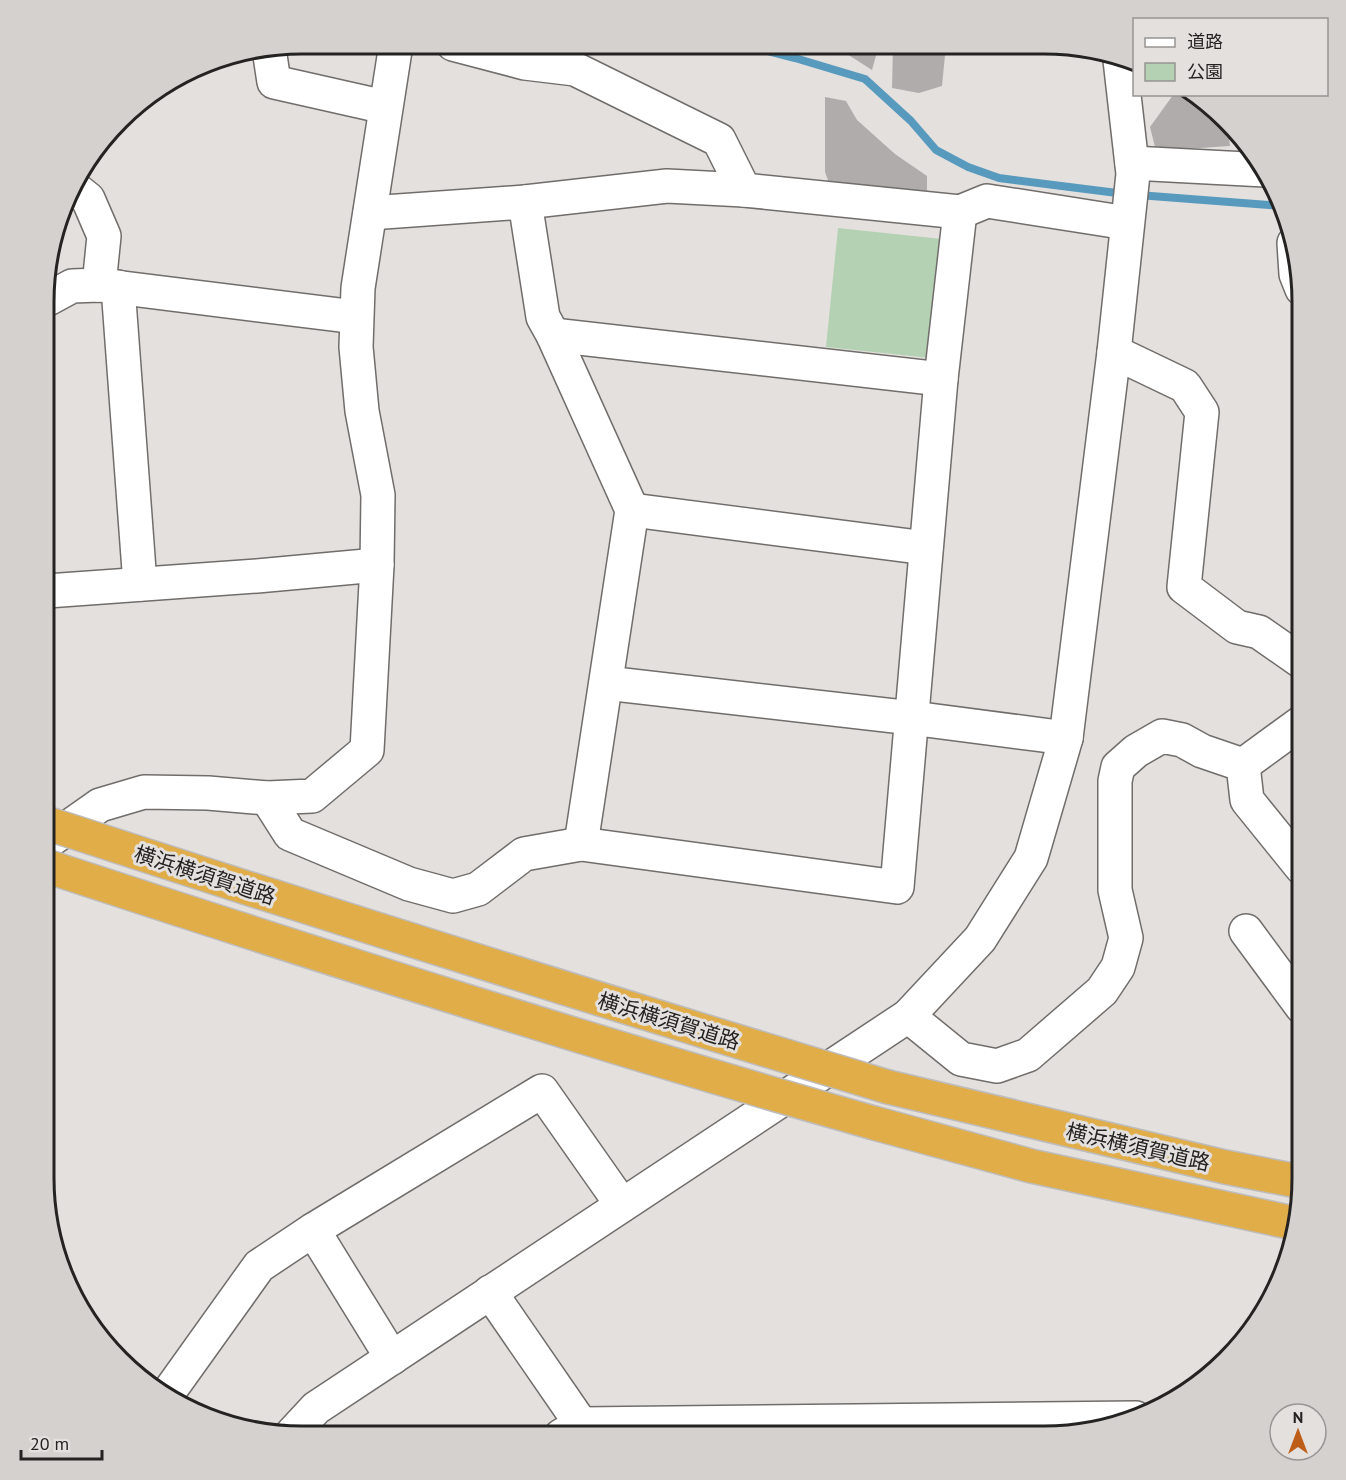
<svg xmlns="http://www.w3.org/2000/svg" width="1346" height="1480" font-family="'PT Sans','Noto Sans JP',sans-serif">
	<style>
		.green { fill: #b4d2b3 }
		.lines { fill: none; stroke-linecap: round; stroke-linejoin: round }
		.stream { stroke: #579abe; stroke-width: 8 }
		.building { fill: #b0acab }
		.minor-casing { stroke: #706d6b; stroke-width: 36 }
		.highway-casing { stroke: #bdbdbd; stroke-width: 36 }
		.minor { stroke: #fff; stroke-width: 33 }
		.highway { stroke: #e1ad49; stroke-width: 33 }
		.highway-bridge-casing { stroke: #bdbdbd; stroke-width: 36; stroke-linecap: butt }
		.highway-bridge { stroke: #e1ad49; stroke-width: 33 }
		.labels { text-anchor: middle; dominant-baseline: central; stroke-width: 6; stroke-linejoin: round; paint-order: stroke }
		.street-label { font-size: 21px; fill: #242322; stroke: #e4e0de }
		.rim { fill: none; stroke: #242322; stroke-width: 3 }
	</style>
	<rect width="100%" height="100%" fill="#e4e0de"/>
	<polygon class="green" points="838,228 942,239 930,358 826,347"/>
	<g class="lines">
		<g class="stream">
			<polyline points="744,45 795,58 865,79 911,121 936,150 968,167 999,178 1125,194"/>
			<polyline points="1138,195 1283,206"/>
		</g>
	</g>
	<g class="building">
		<polygon points="827,45 879,45 872,70 847,54"/>
		<polygon points="893,45 946,45 942,86 919,93 892,88"/>
		<polygon points="1191,94 1228,129 1230,146 1156,151 1150,127 1173,95"/>
		<polygon points="825,97 846,101 857,120 895,154 927,176 927,195 832,191 825,172"/>
	</g>
	<g class="lines">
		<defs>
			<g id="minor">
				<polyline points="453,44 525,63 575,69 719,140 744,190"/>
				<polyline points="269,49 274,82 385,107"/>
				<polyline points="1132,163 1265,170"/>
				<polyline points="73,187 88,199 104,236 99,285"/>
				<polyline points="525,202 543,317 553,335 632,510 581,844"/>
				<polyline points="370,213 525,202 667,186 744,190 960,212 987,201 1127,223"/>
				<polyline points="1294,243 1296,274 1302,289"/>
				<polyline points="118,287 140,584"/>
				<polyline points="48,299 72,286 99,285 356,317"/>
				<polyline points="553,335 941,379"/>
				<polyline points="1114,352 1185,386 1202,412 1184,587 1237,627 1259,632 1302,662"/>
				<polyline points="632,510 926,548"/>
				<polyline points="47,591 257,576 377,565"/>
				<polyline points="606,683 912,718 1066,738"/>
				<polyline points="1243,765 1302,722"/>
				<polyline points="267,798 290,834 409,884 453,896 478,889 524,854 581,844 897,887 941,379 960,212"/>
				<polyline points="46,843 100,805 144,792 208,793 267,798 312,796 367,750 377,565 378,495 362,411 356,347 358,288 396,44"/>
				<polyline points="1246,931 1302,1007"/>
				<polyline points="908,1016 961,1059 997,1066 1028,1055 1102,991 1118,967 1126,938 1115,890 1115,781 1118,767 1136,751 1162,736 1182,740 1202,751 1243,765 1247,800 1302,868"/>
				<polyline points="313,1230 392,1358"/>
				<polyline points="490,1292 581,1424"/>
				<polyline points="166,1396 259,1266 313,1230 542,1091 622,1205"/>
				<polyline points="290,1436 316,1408 908,1016 980,939 1031,858 1066,738 1114,352 1133,174 1120,60"/>
				<polyline points="561,1436 581,1424 1136,1418"/>
			</g>
			<g id="highway">
				<polyline points="888,1087 1225,1167 1302,1182"/>
				<polyline points="874,1123 1031,1166 1293,1223"/>
			</g>
		</defs>
		<use href="#minor" class="minor-casing"/>
		<use href="#highway" class="highway-casing"/>
		<use href="#minor" class="minor"/>
		<use href="#highway" class="highway"/>
		<defs>
			<g id="highway-bridge">
				<path d="M46,823C325,914 606,1002 888,1087"/>
				<path d="M46,866C321,956 596,1044 874,1123"/>
			</g>
		</defs>
		<use href="#highway-bridge" class="highway-bridge-casing"/>
		<use href="#highway-bridge" class="highway-bridge"/>
	</g>
	<g class="labels">
		<g class="street-label">
			<text transform="translate(205 875) rotate(18)">横浜横須賀道路</text>
			<text transform="translate(669 1021) rotate(17)">横浜横須賀道路</text>
			<text transform="translate(1138 1147) rotate(13)">横浜横須賀道路</text>
		</g>
	</g>
	<path d="M0 0H1346V1480H0ZM302 54H1044A248 248 0 0 1 1292 302V1178A248 248 0 0 1 1044 1426H302A248 248 0 0 1 54 1178V302A248 248 0 0 1 302 54Z" fill="#d5d1cf" fill-rule="evenodd"/>
	<path class="rim" d="M302 54H1044A248 248 0 0 1 1292 302V1178A248 248 0 0 1 1044 1426H302A248 248 0 0 1 54 1178V302A248 248 0 0 1 302 54Z"/>
	<rect x="1133" y="18" width="195" height="78" fill="#e4e0de" stroke="#979493" stroke-width="1.5"/>
	<rect x="1145" y="38" width="30" height="9" fill="#ffffff" stroke="#979493" stroke-width="1.5"/>
	<text x="1187" y="48" font-size="18" fill="#242322">道路</text>
	<rect x="1145" y="63" width="30" height="18" fill="#b4d2b3" stroke="#979493" stroke-width="1.5"/>
	<text x="1187" y="78" font-size="18" fill="#242322">公園</text>
	<g transform="translate(1298 1432)"><circle r="28" fill="#e4e0de" stroke="#979493" stroke-width="1.5"/>
	<path d="M0-4.5L10 22L0 15L-10 22Z" fill="#bd5d17"/>
	<text y="-9" font-size="16" font-weight="bold" text-anchor="middle" fill="#242322">N</text>
	</g>
	<path d="M21 1450v9h81v-9" fill="none" stroke="#242322" stroke-width="3"/>
	<text x="30" y="1450" font-size="18" fill="#242322" stroke="#e4e0de" stroke-width="4.5" paint-order="stroke">20 m</text>
</svg>
